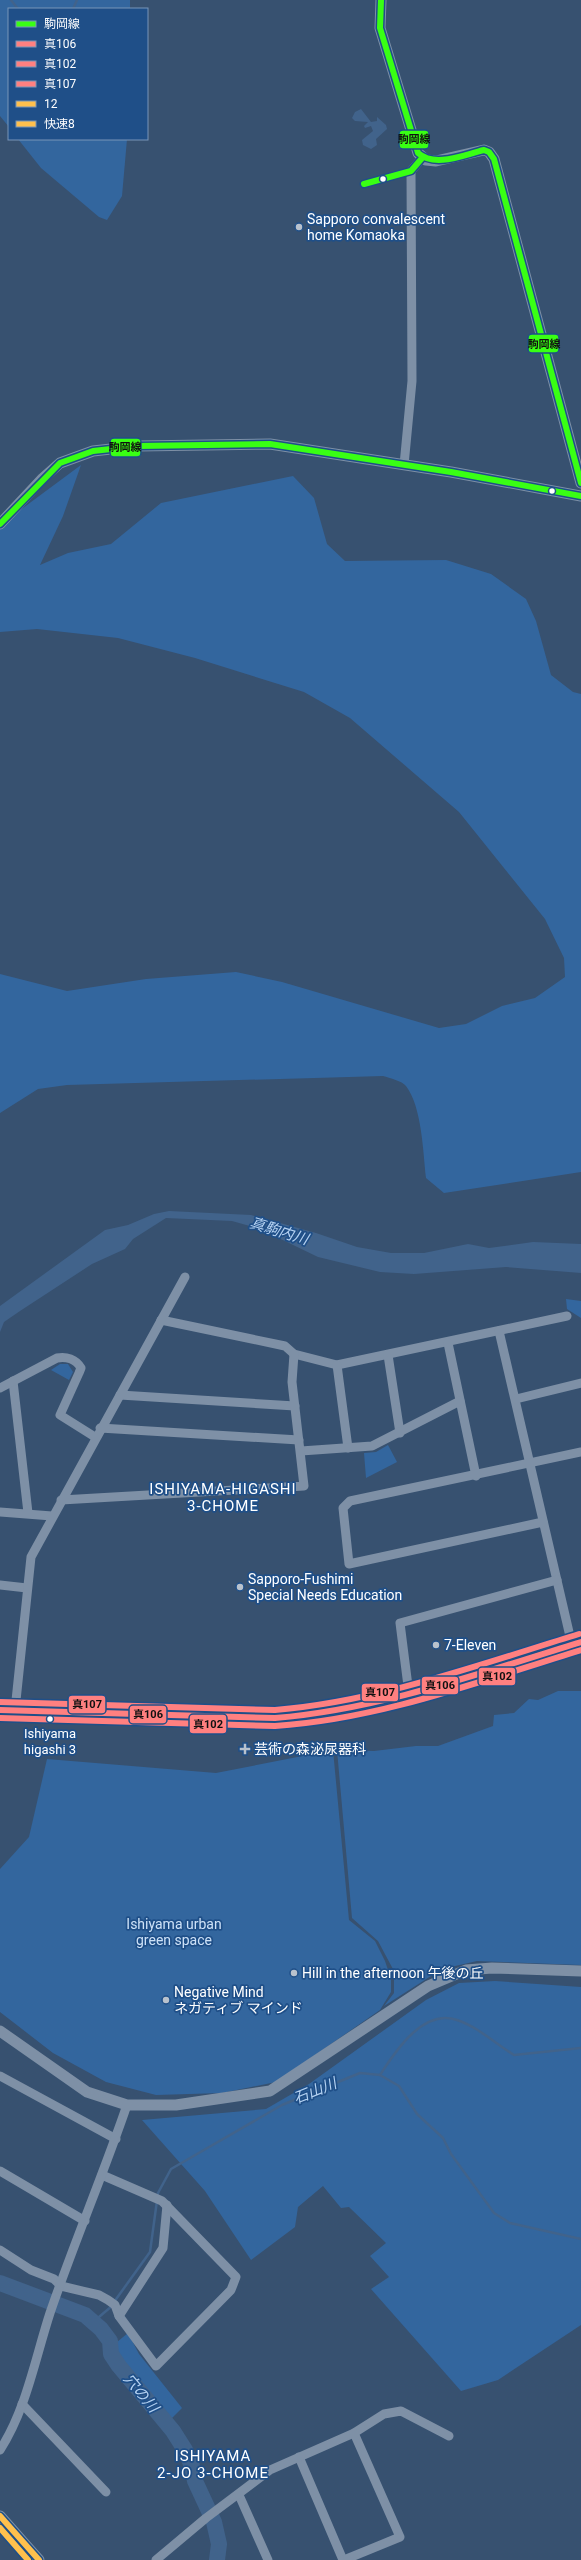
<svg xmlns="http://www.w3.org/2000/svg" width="581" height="2560" font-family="Roboto,'Noto Sans JP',sans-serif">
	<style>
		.green { fill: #33669e }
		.water { fill: #41638b }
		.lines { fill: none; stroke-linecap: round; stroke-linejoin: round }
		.stream { stroke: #41638b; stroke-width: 2.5 }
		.river { stroke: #41638b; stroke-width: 16 }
		.minor { stroke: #7e90a6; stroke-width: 9 }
		.tertiary { stroke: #7e90a6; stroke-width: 11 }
		.trunk { stroke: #7e8fa4; stroke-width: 14 }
		.bus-1-casing { stroke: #1f4f88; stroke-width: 9 }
		.bus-2-casing { stroke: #1f4f88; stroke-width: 9 }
		.bus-3-casing { stroke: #1f4f88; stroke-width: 9 }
		.bus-4-casing { stroke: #1f4f88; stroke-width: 9 }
		.bus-5-casing { stroke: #1f4f88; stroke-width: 9 }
		.bus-6-casing { stroke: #1f4f88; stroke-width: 9 }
		.bus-1 { stroke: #39ff14; stroke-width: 6 }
		.bus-2 { stroke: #ff8080; stroke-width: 6 }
		.bus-3 { stroke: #ff8080; stroke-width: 6 }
		.bus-4 { stroke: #ff8080; stroke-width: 6 }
		.bus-5 { stroke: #ffc04d; stroke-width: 6 }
		.bus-6 { stroke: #ffc04d; stroke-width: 6 }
		.bus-dot { fill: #fff; stroke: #1f4f88; stroke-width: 1.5 }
		.poi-dot { fill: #b9c2cd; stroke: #1f4f88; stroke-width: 1.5 }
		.labels { text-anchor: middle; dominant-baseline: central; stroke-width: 3.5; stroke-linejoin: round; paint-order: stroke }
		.bus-label { font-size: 13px; fill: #fff; stroke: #1f4f88 }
		.poi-label { font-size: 14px; fill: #fff; stroke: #1f4f88; text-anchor: start }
		.park-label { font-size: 14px; fill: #cee2f8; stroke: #1f4f88 }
		.water-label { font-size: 15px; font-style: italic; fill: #b5d2f2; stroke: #1f4f88 }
		.neighbourhood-label { font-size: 15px; letter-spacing: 1px; fill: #fff; stroke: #1f4f88 }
		.line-badge { stroke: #1f4f88; stroke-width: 1.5 }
		.pale-badge-label { font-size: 11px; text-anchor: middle; font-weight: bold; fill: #111 }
	</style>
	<rect width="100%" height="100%" fill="#375170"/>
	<g class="green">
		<polygon points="0,0 130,0 130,9 9,9 9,127 0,116"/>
		<polygon points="18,139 127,139 122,196 107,220 99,217 41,168"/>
		<path d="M81,465L63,516L40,565L68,553L111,544L161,503L293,476L314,498L327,544L345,561L446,560L491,574L526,599L536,621L551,675L573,692L581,694V1172L444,1193L426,1178C423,1152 422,1107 406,1086C402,1081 390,1078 383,1076L67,1085L38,1089L0,1113V974L67,991L146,979L236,972L282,982L439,1028L466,1024L502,1006L535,998L565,977L564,958L545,919L459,812L350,718L304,692L195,658L118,638L37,629L0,632V525Z"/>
		<polygon points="566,1299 581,1301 581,1318 567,1309"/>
		<polygon points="60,1364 68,1364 73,1372 69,1380 51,1370"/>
		<polygon points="388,1445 397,1462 366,1478 364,1453 376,1452"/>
		<polygon points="558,1691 581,1691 581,1965 477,1961 442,1969 384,2006 394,1993 394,1971 378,1941 352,1918 337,1750 374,1751 416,1746 438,1746 493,1726 494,1715 514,1713 529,1699 538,1700"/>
		<polygon points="333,1750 349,1920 375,1941 385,1961 391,1979 391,1992 380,2010 276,2082 222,2093 156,2095 106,2082 53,2053 0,2012 0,1869 29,1837 47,1759 216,1773"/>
		<polygon points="495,1981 581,1987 581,2325 498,2380 461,2391 371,2289 389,2277 370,2256 386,2243 349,2207 341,2208 323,2186 298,2207 295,2227 251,2260 205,2191 142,2120 266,2109 309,2084 426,2000 459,1983"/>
		<path d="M128,2333L139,2354L182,2408L170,2420C150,2395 125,2376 111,2347Z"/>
	</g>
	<g class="water">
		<polygon points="361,109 371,122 377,121 377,117 386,125 387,129 376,139 377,145 371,149 363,145 362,140 373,131 371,126 365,128 364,126 368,122 355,121 352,118 355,112"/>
		<polygon points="169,1211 251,1215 316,1233 357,1247 391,1253 424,1253 468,1244 489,1248 533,1242 581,1244 581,1273 506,1267 414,1274 380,1272 318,1257 260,1229 232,1221 166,1218 133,1239 125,1249 92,1264 20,1311 4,1322 0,1332 0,1306 105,1230 128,1225 154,1214"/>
	</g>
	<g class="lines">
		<g class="stream">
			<polyline points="11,0 18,9"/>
			<polyline points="73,9 77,0"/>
			<path d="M380,2075C395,2052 423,2008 457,2020C478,2027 496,2044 514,2055L581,2048"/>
			<polyline points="114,2302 150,2252 158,2193 171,2169 282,2105 360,2073 380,2075 399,2086 417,2114 443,2138 451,2154 494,2213 510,2223 581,2239"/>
			<polyline points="93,2322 112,2306"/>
		</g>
		<polyline class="river" points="0,2283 85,2315 101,2329 110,2341 111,2354 119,2366 173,2431 185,2450 192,2466 195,2481 214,2522 219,2544 217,2560"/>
		<g class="minor">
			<polyline points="404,465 412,381 411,171 423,157"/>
			<polyline points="161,1320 285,1346 294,1354 337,1365 567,1316"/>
			<polyline points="499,1331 572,1645"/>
			<polyline points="448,1343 476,1476"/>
			<polyline points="388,1355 400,1433"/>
			<polyline points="337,1365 348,1448"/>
			<polyline points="13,1381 28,1513"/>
			<path d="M0,1388L57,1358C66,1356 76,1359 81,1368L79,1373L60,1415L95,1437"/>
			<polyline points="120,1395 295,1406"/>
			<polyline points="516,1399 581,1383"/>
			<polyline points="100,1428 299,1440"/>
			<polyline points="301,1451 372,1446 460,1401"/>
			<polyline points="61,1500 304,1486 292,1382 294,1354"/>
			<polyline points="0,1512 52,1516"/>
			<polyline points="543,1522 349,1564 343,1508 350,1501 581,1452"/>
			<polyline points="0,1585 27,1588"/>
			<polyline points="409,1694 400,1623 557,1580"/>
			<polyline points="15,1710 31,1557 185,1277"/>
			<polyline points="0,2076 116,2139"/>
			<polyline points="0,2171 85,2221"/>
			<polyline points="0,2250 31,2270 54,2279 61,2286 99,2295 108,2300 115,2305 119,2316 156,2366 231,2290 236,2277 162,2201 102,2175"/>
			<polyline points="119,2316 163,2248 167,2205"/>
			<polyline points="22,2404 106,2492"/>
			<path d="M0,2450C26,2410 35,2359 50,2313C74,2243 103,2175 127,2105"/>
			<polyline points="299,2457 343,2560"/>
			<polyline points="239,2495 268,2560"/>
			<polyline points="156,2560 206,2518 270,2470 354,2433 384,2414 401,2411 449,2436"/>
			<polyline points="344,2560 400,2537 354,2433"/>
		</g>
		<g class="tertiary">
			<polyline points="381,0 380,28 418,153 426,160 436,161 484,150 489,152 494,159 581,483"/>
			<polyline points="0,524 43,478 60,463 93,451 138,446 270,444 451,472 581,496"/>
			<polyline points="0,2031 87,2092 127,2105 176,2105 270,2091 428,1986 466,1970 492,1968 581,1971"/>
			<polyline points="0,2516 39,2560"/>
		</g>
		<path class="trunk" d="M0,1710L275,1718C378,1714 482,1671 581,1642"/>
		<defs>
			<g id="bus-1">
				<path d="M381,0L380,28L418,153C435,168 463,155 484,150L489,152L494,159L581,483"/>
				<polyline points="364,184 411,171 423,157"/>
				<polyline points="0,524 60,463 93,451 138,446 270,444 451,472 581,496"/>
			</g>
			<path id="bus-2" d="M0,1710L275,1718C381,1709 480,1673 581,1642"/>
			<path id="bus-3" d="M0,1718L275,1726C381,1719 480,1681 581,1650"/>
			<path id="bus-4" d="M0,1702L275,1710C380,1701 478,1665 579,1634"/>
			<polyline id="bus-5" points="0,2516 39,2560"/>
			<polyline id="bus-6" points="0,2528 28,2560"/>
		</defs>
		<use href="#bus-1" class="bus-1-casing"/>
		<use href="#bus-2" class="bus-2-casing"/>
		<use href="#bus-3" class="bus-3-casing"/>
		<use href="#bus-4" class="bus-4-casing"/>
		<use href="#bus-5" class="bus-5-casing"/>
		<use href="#bus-6" class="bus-6-casing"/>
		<use href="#bus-1" class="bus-1"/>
		<use href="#bus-2" class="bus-2"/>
		<use href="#bus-3" class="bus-3"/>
		<use href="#bus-4" class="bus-4"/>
		<use href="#bus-5" class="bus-5"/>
		<use href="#bus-6" class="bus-6"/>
	</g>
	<g class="bus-dot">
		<circle cx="383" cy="179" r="3.5"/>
		<circle cx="552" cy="491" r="3.5"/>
		<circle cx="50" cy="1719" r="3.5"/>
	</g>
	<g class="poi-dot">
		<circle cx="299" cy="227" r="4"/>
		<circle cx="240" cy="1587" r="4"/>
		<circle cx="436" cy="1645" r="4"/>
		<path d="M243 1743h4v4h4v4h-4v4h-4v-4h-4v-4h4z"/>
		<circle cx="294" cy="1973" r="4"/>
		<circle cx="166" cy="2000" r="4"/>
	</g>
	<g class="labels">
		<g class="bus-label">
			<text x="50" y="1733">Ishiyama<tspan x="50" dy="16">higashi 3</tspan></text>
		</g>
		<g class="poi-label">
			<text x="307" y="219">Sapporo convalescent<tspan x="307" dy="16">home Komaoka</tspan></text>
			<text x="248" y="1579">Sapporo-Fushimi<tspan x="248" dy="16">Special Needs Education</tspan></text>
			<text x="444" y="1645">7-Eleven</text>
			<text x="254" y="1749">芸術の森泌尿器科</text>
			<text x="302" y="1973">Hill in the afternoon 午後の丘</text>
			<text x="174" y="1992">Negative Mind<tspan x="174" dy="16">ネガティブ マインド</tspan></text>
		</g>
		<g class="park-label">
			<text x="174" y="1924">Ishiyama urban<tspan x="174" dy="16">green space</tspan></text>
		</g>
		<g class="water-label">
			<text transform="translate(279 1231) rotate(17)">真駒内川</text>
			<text transform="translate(315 2091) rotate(-22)">石山川</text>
			<text transform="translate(141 2393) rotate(50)">穴の川</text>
		</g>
		<g class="neighbourhood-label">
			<text x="223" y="1489">ISHIYAMA-HIGASHI<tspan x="223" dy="17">3-CHOME</tspan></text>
			<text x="213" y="2456">ISHIYAMA<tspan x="213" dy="17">2-JO 3-CHOME</tspan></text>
		</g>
	</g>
	<g class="line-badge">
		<rect x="399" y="130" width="30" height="19" rx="4" fill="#39ff14"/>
		<rect x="528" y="334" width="31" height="19" rx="4" fill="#39ff14"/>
		<rect x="110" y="438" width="31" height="19" rx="4" fill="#39ff14"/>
		<rect x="478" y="1667" width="38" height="19" rx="4" fill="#ff8080"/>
		<rect x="421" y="1676" width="38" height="19" rx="4" fill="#ff8080"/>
		<rect x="361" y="1683" width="38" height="19" rx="4" fill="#ff8080"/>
		<rect x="68" y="1695" width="38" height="19" rx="4" fill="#ff8080"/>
		<rect x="129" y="1705" width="38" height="19" rx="4" fill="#ff8080"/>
		<rect x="189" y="1714" width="38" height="20" rx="4" fill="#ff8080"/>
	</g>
	<g class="pale-badge-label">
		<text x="414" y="143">駒岡線</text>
		<text x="544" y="348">駒岡線</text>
		<text x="125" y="451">駒岡線</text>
		<text x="497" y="1680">真102</text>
		<text x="440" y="1689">真106</text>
		<text x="380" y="1696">真107</text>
		<text x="87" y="1708">真107</text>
		<text x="148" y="1718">真106</text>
		<text x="208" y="1728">真102</text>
	</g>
	<rect x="8" y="8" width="140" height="132" fill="#1f4f88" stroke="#7995b8"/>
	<rect x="16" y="21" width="20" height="6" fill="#39ff14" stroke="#7995b8"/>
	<text x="44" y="28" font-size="12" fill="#ffffff">駒岡線</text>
	<rect x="16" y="41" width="20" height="6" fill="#ff8080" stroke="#7995b8"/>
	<text x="44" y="48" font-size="12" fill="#ffffff">真106</text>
	<rect x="16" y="61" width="20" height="6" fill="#ff8080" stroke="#7995b8"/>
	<text x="44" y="68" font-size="12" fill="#ffffff">真102</text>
	<rect x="16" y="81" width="20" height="6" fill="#ff8080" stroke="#7995b8"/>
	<text x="44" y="88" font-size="12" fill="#ffffff">真107</text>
	<rect x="16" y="101" width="20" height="6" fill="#ffc04d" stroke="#7995b8"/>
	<text x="44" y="108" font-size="12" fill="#ffffff">12</text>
	<rect x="16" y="121" width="20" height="6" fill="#ffc04d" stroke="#7995b8"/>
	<text x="44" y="128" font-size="12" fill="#ffffff">快速8</text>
</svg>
